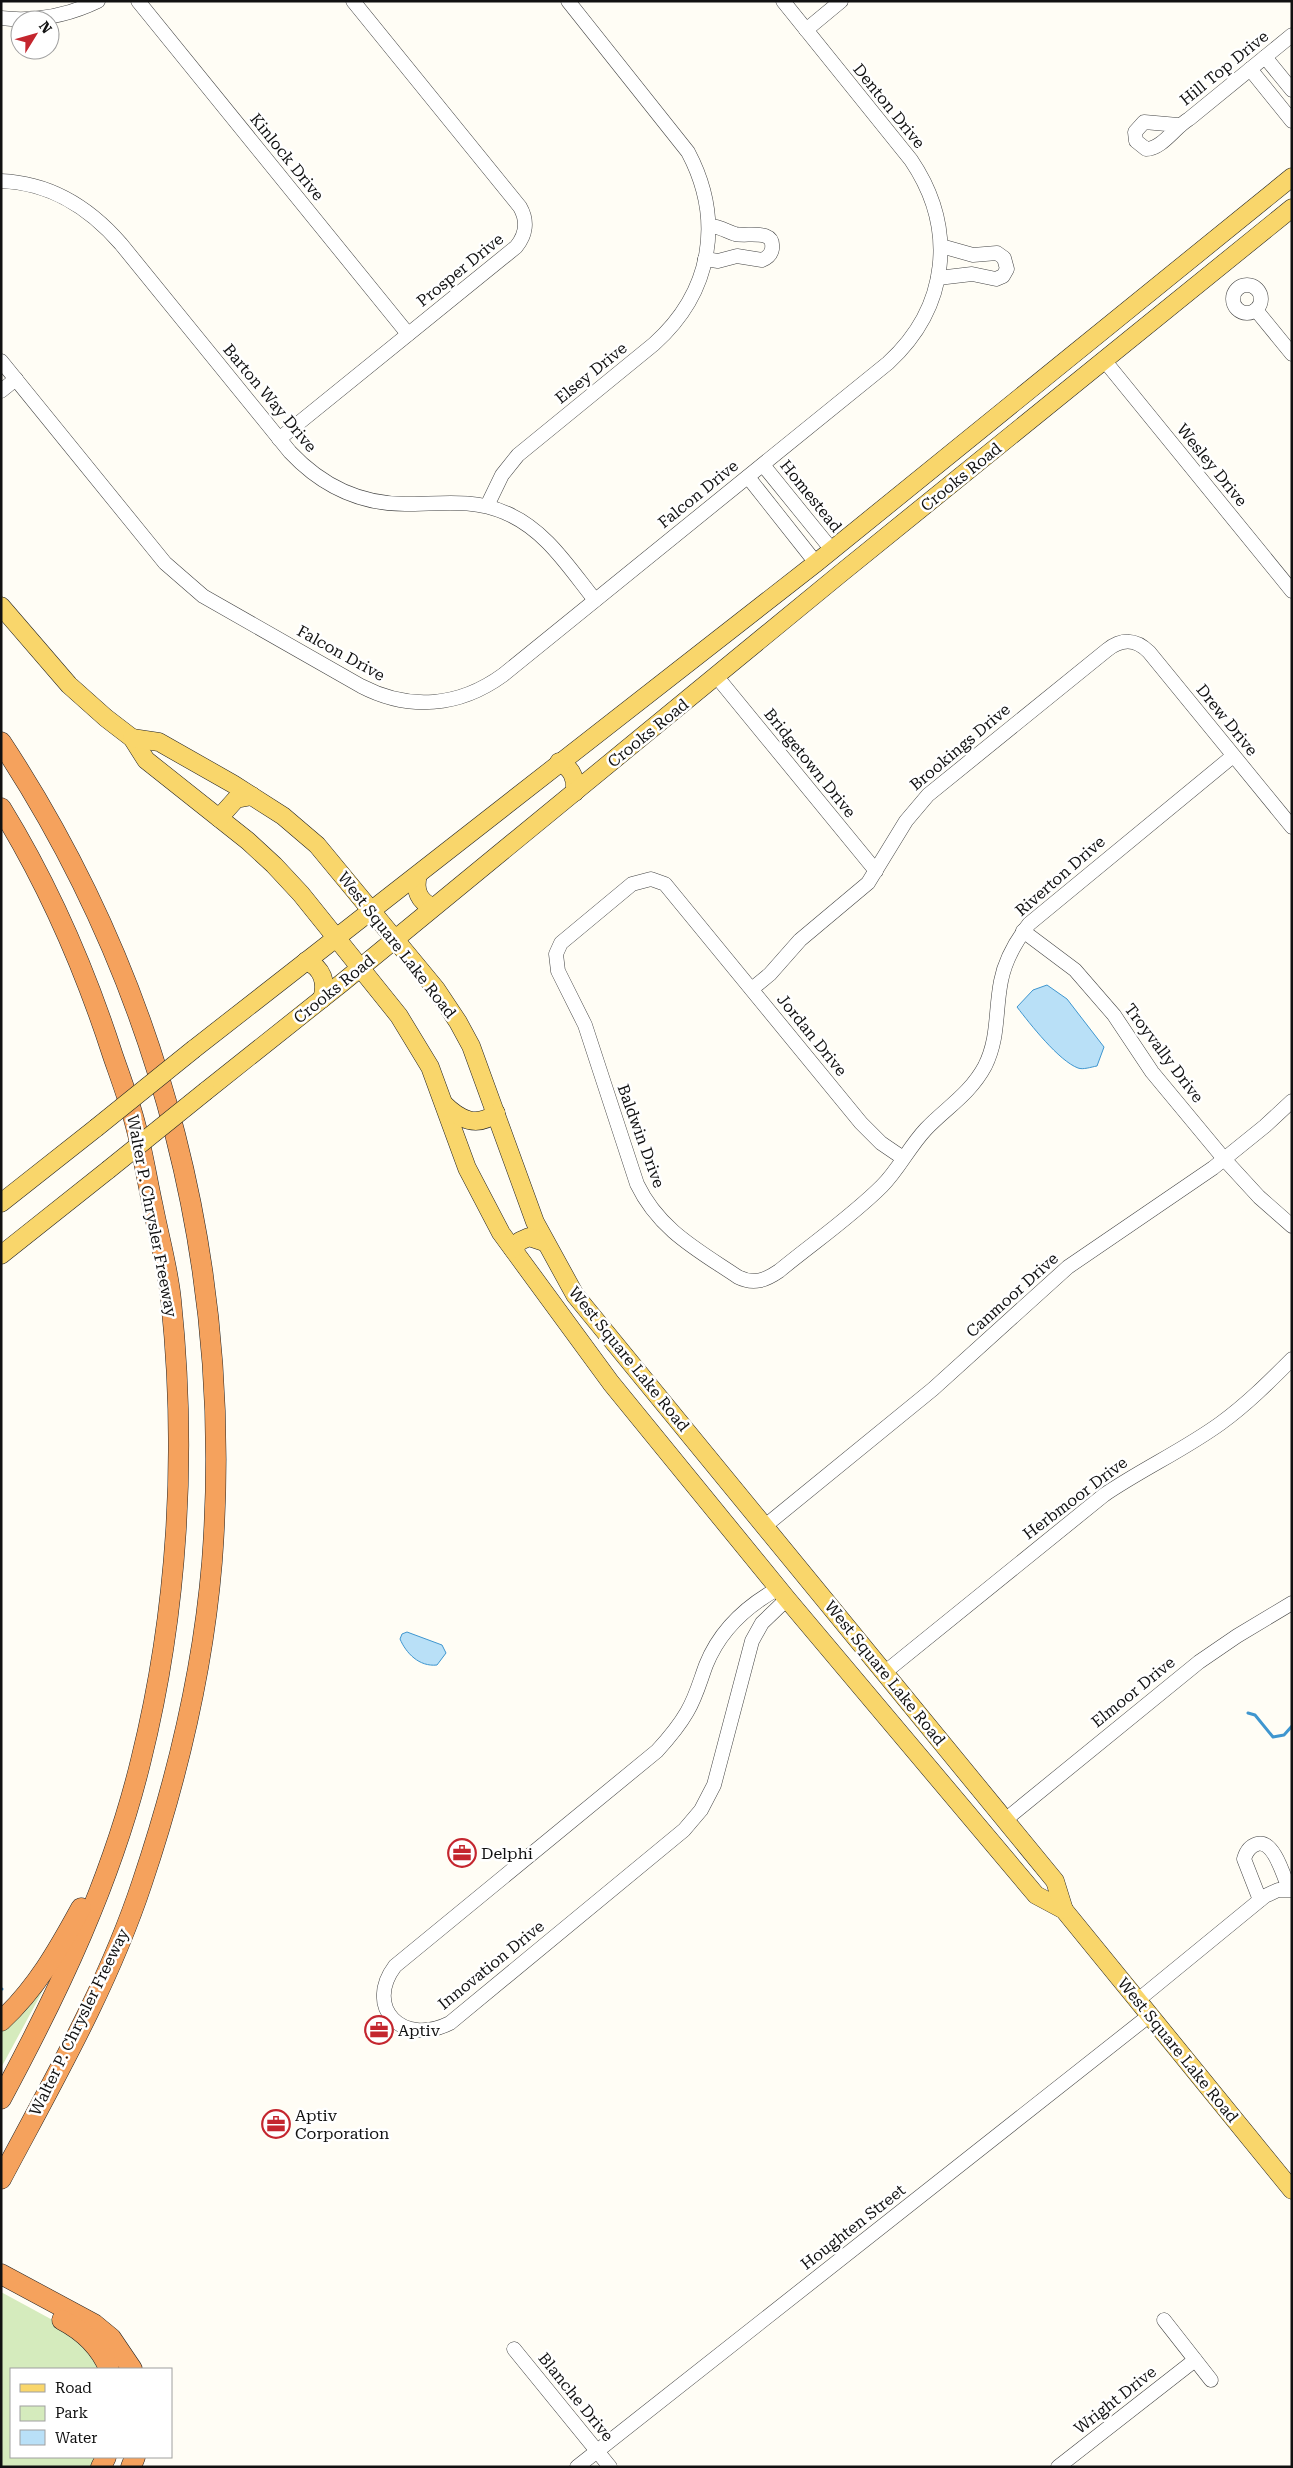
<svg xmlns="http://www.w3.org/2000/svg" width="1293" height="2468" font-family="'Roboto Serif',serif">
	<style>
		.green { fill: #d5ebbd }
		.water { fill: #b9e0f7; stroke: #3f96cf }
		.lines { fill: none; stroke-linecap: round; stroke-linejoin: round }
		.stream { stroke: #3f96cf; stroke-width: 3 }
		.minor-casing { stroke: #444; stroke-width: 15 }
		.major-casing { stroke: #222; stroke-width: 19 }
		.highway-casing { stroke: #222; stroke-width: 21 }
		.minor { stroke: #fff; stroke-width: 14 }
		.major { stroke: #f9d66b; stroke-width: 18 }
		.highway { stroke: #f5a25d; stroke-width: 20 }
		.major-bridge-casing { stroke: #222; stroke-width: 19; stroke-linecap: butt }
		.major-bridge { stroke: #f9d66b; stroke-width: 18 }
		.labels { text-anchor: middle; dominant-baseline: central; stroke-width: 5; stroke-linejoin: round; paint-order: stroke }
		.street-label { font-size: 16px; fill: #111; stroke: #fff }
		.poi-label { font-size: 16px; fill: #111; stroke: #fff; text-anchor: start }
	</style>
	<rect width="100%" height="100%" fill="#fffdf5"/>
	<g class="green">
		<polygon points="46,1982 41,1994 1,2068 1,2028"/>
		<polygon points="1,2292 71,2330 103,2369 11,2369 11,2457 97,2457 90,2467 1,2467"/>
	</g>
	<g class="water">
		<path d="M1047,985L1067,999L1104,1047L1097,1066C1091,1067 1083,1070 1078,1068C1059,1061 1030,1024 1017,1007L1033,990Z"/>
		<path d="M407,1632L442,1645L446,1653L437,1665C419,1667 406,1653 400,1639L402,1634Z"/>
	</g>
	<g class="lines">
		<g class="stream">
			<polyline points="1248,1713 1255,1715 1273,1737 1284,1735 1292,1726"/>
			<polyline points="1,1989 2,1989"/>
		</g>
		<defs>
			<g id="minor">
				<polyline points="138,1 408,334"/>
				<path d="M1,18C36,22 67,16 98,1"/>
				<polyline points="806,30 841,1"/>
				<polyline points="1265,57 1292,90"/>
				<polyline points="1250,69 1292,121"/>
				<path d="M1178,125L1144,122L1135,132L1136,141L1146,149C1162,149 1175,127 1189,119L1292,35"/>
				<path d="M1,181C51,183 89,207 121,244L290,452C321,485 359,504 405,504C440,504 473,498 506,513C546,530 569,568 595,600"/>
				<path d="M705,259L718,261L737,256L762,260C767,258 771,255 772,249C775,228 747,237 735,234C726,231 719,226 709,226"/>
				<polyline points="938,278 972,274 996,279 1003,276 1007,269 1004,258 997,253 973,255 941,246"/>
				<circle cx="1247" cy="299" r="14"/>
				<polyline points="1256,310 1292,354"/>
				<polyline points="1104,360 1292,591"/>
				<path d="M1,361L165,563L203,596L361,686C409,711 459,707 503,675L888,363C949,307 957,228 911,160L783,1"/>
				<polyline points="1,391 16,379"/>
				<path d="M279,439L516,247C526,235 528,221 520,207L353,1"/>
				<polyline points="763,465 832,550"/>
				<polyline points="748,477 816,563"/>
				<path d="M487,506L502,475L518,455L654,344C712,292 724,220 688,152L568,1"/>
				<polyline points="717,677 876,871"/>
				<polyline points="1023,931 1075,970 1114,1015 1152,1072 1225,1160 1259,1197 1292,1226"/>
				<path d="M752,989L770,974L800,940L868,883L906,821L928,795L1107,650C1121,639 1135,638 1149,652L1292,827"/>
				<path d="M903,1158L881,1143L861,1123L665,884L651,879L632,884L561,943L556,954L558,971L585,1025L637,1184C659,1230 698,1250 738,1277C754,1285 766,1280 779,1271C813,1243 851,1217 882,1186C899,1169 909,1147 926,1129C946,1108 970,1094 985,1066C999,1038 995,1011 1001,981C1005,960 1016,941 1029,924L1233,756"/>
				<polyline points="765,1526 933,1389 1068,1267 1213,1168 1265,1126 1292,1101"/>
				<path d="M779,1588C746,1606 720,1630 706,1665C700,1681 696,1697 687,1712C679,1726 668,1739 657,1751L395,1966C364,2007 402,2047 450,2023L684,1830L701,1810L714,1785L752,1641L762,1623L787,1599"/>
				<path d="M884,1673L1104,1495C1142,1469 1184,1450 1221,1423C1247,1404 1269,1382 1292,1359"/>
				<polyline points="1005,1820 1199,1662 1237,1636 1292,1603"/>
				<path d="M1260,1900L1244,1859C1246,1852 1250,1846 1257,1844C1274,1839 1284,1877 1289,1889"/>
				<polyline points="1138,2000 1265,1896 1278,1890 1292,1890"/>
				<polyline points="1164,2320 1211,2380"/>
				<polyline points="514,2349 610,2467"/>
				<polyline points="577,2467 1150,2015"/>
				<polyline points="1058,2467 1195,2360"/>
			</g>
			<g id="major">
				<polyline points="1,606 69,685 106,718 132,738 146,760 248,841 274,865 301,894 399,1016 430,1067 467,1168 501,1233 611,1383 787,1599 1036,1895 1064,1910 1292,2190"/>
				<polyline points="132,738 159,742 233,784 283,816 317,845 436,989 458,1022 471,1046 535,1222 575,1295 1055,1881 1064,1910"/>
				<path d="M559,762C572,768 576,778 575,792"/>
				<polyline points="219,818 236,799 252,796"/>
				<path d="M418,875C414,890 419,902 433,907"/>
				<path d="M306,961C323,968 327,982 322,999"/>
				<polyline points="194,1049 816,563 1292,177"/>
				<polyline points="206,1091 343,982 840,574 1292,208"/>
				<path d="M444,1104C460,1120 477,1128 496,1113"/>
				<polyline points="1,1203 96,1128"/>
				<polyline points="513,1249 520,1241 529,1237 544,1242"/>
				<polyline points="1,1255 108,1170"/>
			</g>
			<g id="highway">
				<path d="M1,742C162,986 234,1271 212,1562C203,1671 177,1779 142,1883C108,1986 52,2083 1,2179"/>
				<path d="M1,808C49,886 85,969 113,1056C121,1079 130,1103 136,1127C143,1153 147,1180 153,1207C159,1238 168,1269 171,1300C187,1453 178,1611 141,1760C112,1880 59,1991 1,2099"/>
				<path d="M1,2021C36,1989 58,1950 81,1908"/>
				<polyline points="1,2274 94,2324 111,2338 132,2369"/>
				<path d="M62,2320C83,2331 100,2347 109,2369"/>
				<polyline points="101,2467 106,2457"/>
				<polyline points="131,2467 135,2457"/>
			</g>
		</defs>
		<use href="#minor" class="minor-casing"/>
		<use href="#major" class="major-casing"/>
		<use href="#highway" class="highway-casing"/>
		<use href="#minor" class="minor"/>
		<use href="#major" class="major"/>
		<use href="#highway" class="highway"/>
		<defs>
			<g id="major-bridge">
				<polyline points="96,1128 194,1049"/>
				<polyline points="108,1170 206,1091"/>
			</g>
		</defs>
		<use href="#major-bridge" class="major-bridge-casing"/>
		<use href="#major-bridge" class="major-bridge"/>
	</g>
	<defs>
		<symbol id="office-ring" viewBox="-11 -11 22 22"><circle r="9.5" fill="#fff" stroke="#c4262e" stroke-width="1.5"/><path d="M-6-3h4V-5.5h4V-3h4V5H-6ZM-1-4.5V-3h2v-1.5ZM-6 0V1H6V0Z" fill="#c4262e"/></symbol>
	</defs>
	<g fill-rule="evenodd">
		<use href="#office-ring" x="446" y="1837" width="32" height="32"/>
		<use href="#office-ring" x="363" y="2014" width="32" height="32"/>
		<use href="#office-ring" x="260" y="2108" width="32" height="32"/>
	</g>
	<g class="labels">
		<g class="street-label">
			<text transform="translate(1224 68) rotate(-39)">Hill Top Drive</text>
			<text transform="translate(889 106) rotate(51)">Denton Drive</text>
			<text transform="translate(287 157) rotate(51)">Kinlock Drive</text>
			<text transform="translate(460 270) rotate(-39)">Prosper Drive</text>
			<text transform="translate(591 373) rotate(-39)">Elsey Drive</text>
			<text transform="translate(270 398) rotate(50)">Barton Way Drive</text>
			<text transform="translate(1212 465) rotate(51)">Wesley Drive</text>
			<text transform="translate(961 477) rotate(-39)">Crooks Road</text>
			<text transform="translate(698 494) rotate(-39)">Falcon Drive</text>
			<text transform="translate(811 496) rotate(51)">Homestead</text>
			<text transform="translate(341 653) rotate(29)">Falcon Drive</text>
			<text transform="translate(1227 720) rotate(51)">Drew Drive</text>
			<text transform="translate(648 733) rotate(-39)">Crooks Road</text>
			<text transform="translate(960 747) rotate(-40)">Brookings Drive</text>
			<text transform="translate(810 763) rotate(51)">Bridgetown Drive</text>
			<text transform="translate(1060 876) rotate(-41)">Riverton Drive</text>
			<text transform="translate(397 945) rotate(52)">West Square Lake Road</text>
			<text transform="translate(334 989) rotate(-39)">Crooks Road</text>
			<text transform="translate(812 1035) rotate(51)">Jordan Drive</text>
			<text transform="translate(1164 1053) rotate(53)">Troyvally Drive</text>
			<text transform="translate(641 1136) rotate(70)">Baldwin Drive</text>
			<text transform="translate(152 1216) rotate(79)">Walter P. Chrysler Freeway</text>
			<text transform="translate(1012 1295) rotate(-42)">Canmoor Drive</text>
			<text transform="translate(629 1359) rotate(51)">West Square Lake Road</text>
			<text transform="translate(1075 1498) rotate(-37)">Herbmoor Drive</text>
			<text transform="translate(885 1673) rotate(51)">West Square Lake Road</text>
			<text transform="translate(1133 1692) rotate(-39)">Elmoor Drive</text>
			<text transform="translate(491 1965) rotate(-39)">Innovation Drive</text>
			<text transform="translate(79 2022) rotate(-64)">Walter P. Chrysler Freeway</text>
			<text transform="translate(1178 2050) rotate(51)">West Square Lake Road</text>
			<text transform="translate(853 2227) rotate(-38)">Houghten Street</text>
			<text transform="translate(576 2397) rotate(51)">Blanche Drive</text>
			<text transform="translate(1115 2400) rotate(-38)">Wright Drive</text>
		</g>
		<g class="poi-label">
			<text x="481" y="1853">Delphi</text>
			<text x="398" y="2030">Aptiv</text>
			<text x="295" y="2115">Aptiv<tspan x="295" dy="18">Corporation</tspan></text>
		</g>
	</g>
	<rect width="1293" height="2468" fill="none" stroke="#111111" stroke-width="5"/>
	<rect x="10" y="2368" width="162" height="90" fill="#ffffff" stroke="#a0a0a0"/>
	<rect x="20" y="2384" width="25" height="8" fill="#f9d66b" stroke="#a0a0a0"/>
	<text x="55" y="2393" font-size="15" fill="#111111">Road</text>
	<rect x="20" y="2406" width="25" height="15" fill="#d5ebbd" stroke="#a0a0a0"/>
	<text x="55" y="2418" font-size="15" fill="#111111">Park</text>
	<rect x="20" y="2430" width="25" height="15" fill="#b9e0f7" stroke="#a0a0a0"/>
	<text x="55" y="2443" font-size="15" fill="#111111">Water</text>
	<g transform="translate(35 35) rotate(53)"><circle r="24" fill="#ffffff" stroke="#a0a0a0"/>
	<path d="M0-4L9 19L0 12L-9 19Z" fill="#c4262e"/>
	<text y="-8" font-size="14" font-weight="bold" text-anchor="middle" fill="#111111">N</text>
	</g>
</svg>
